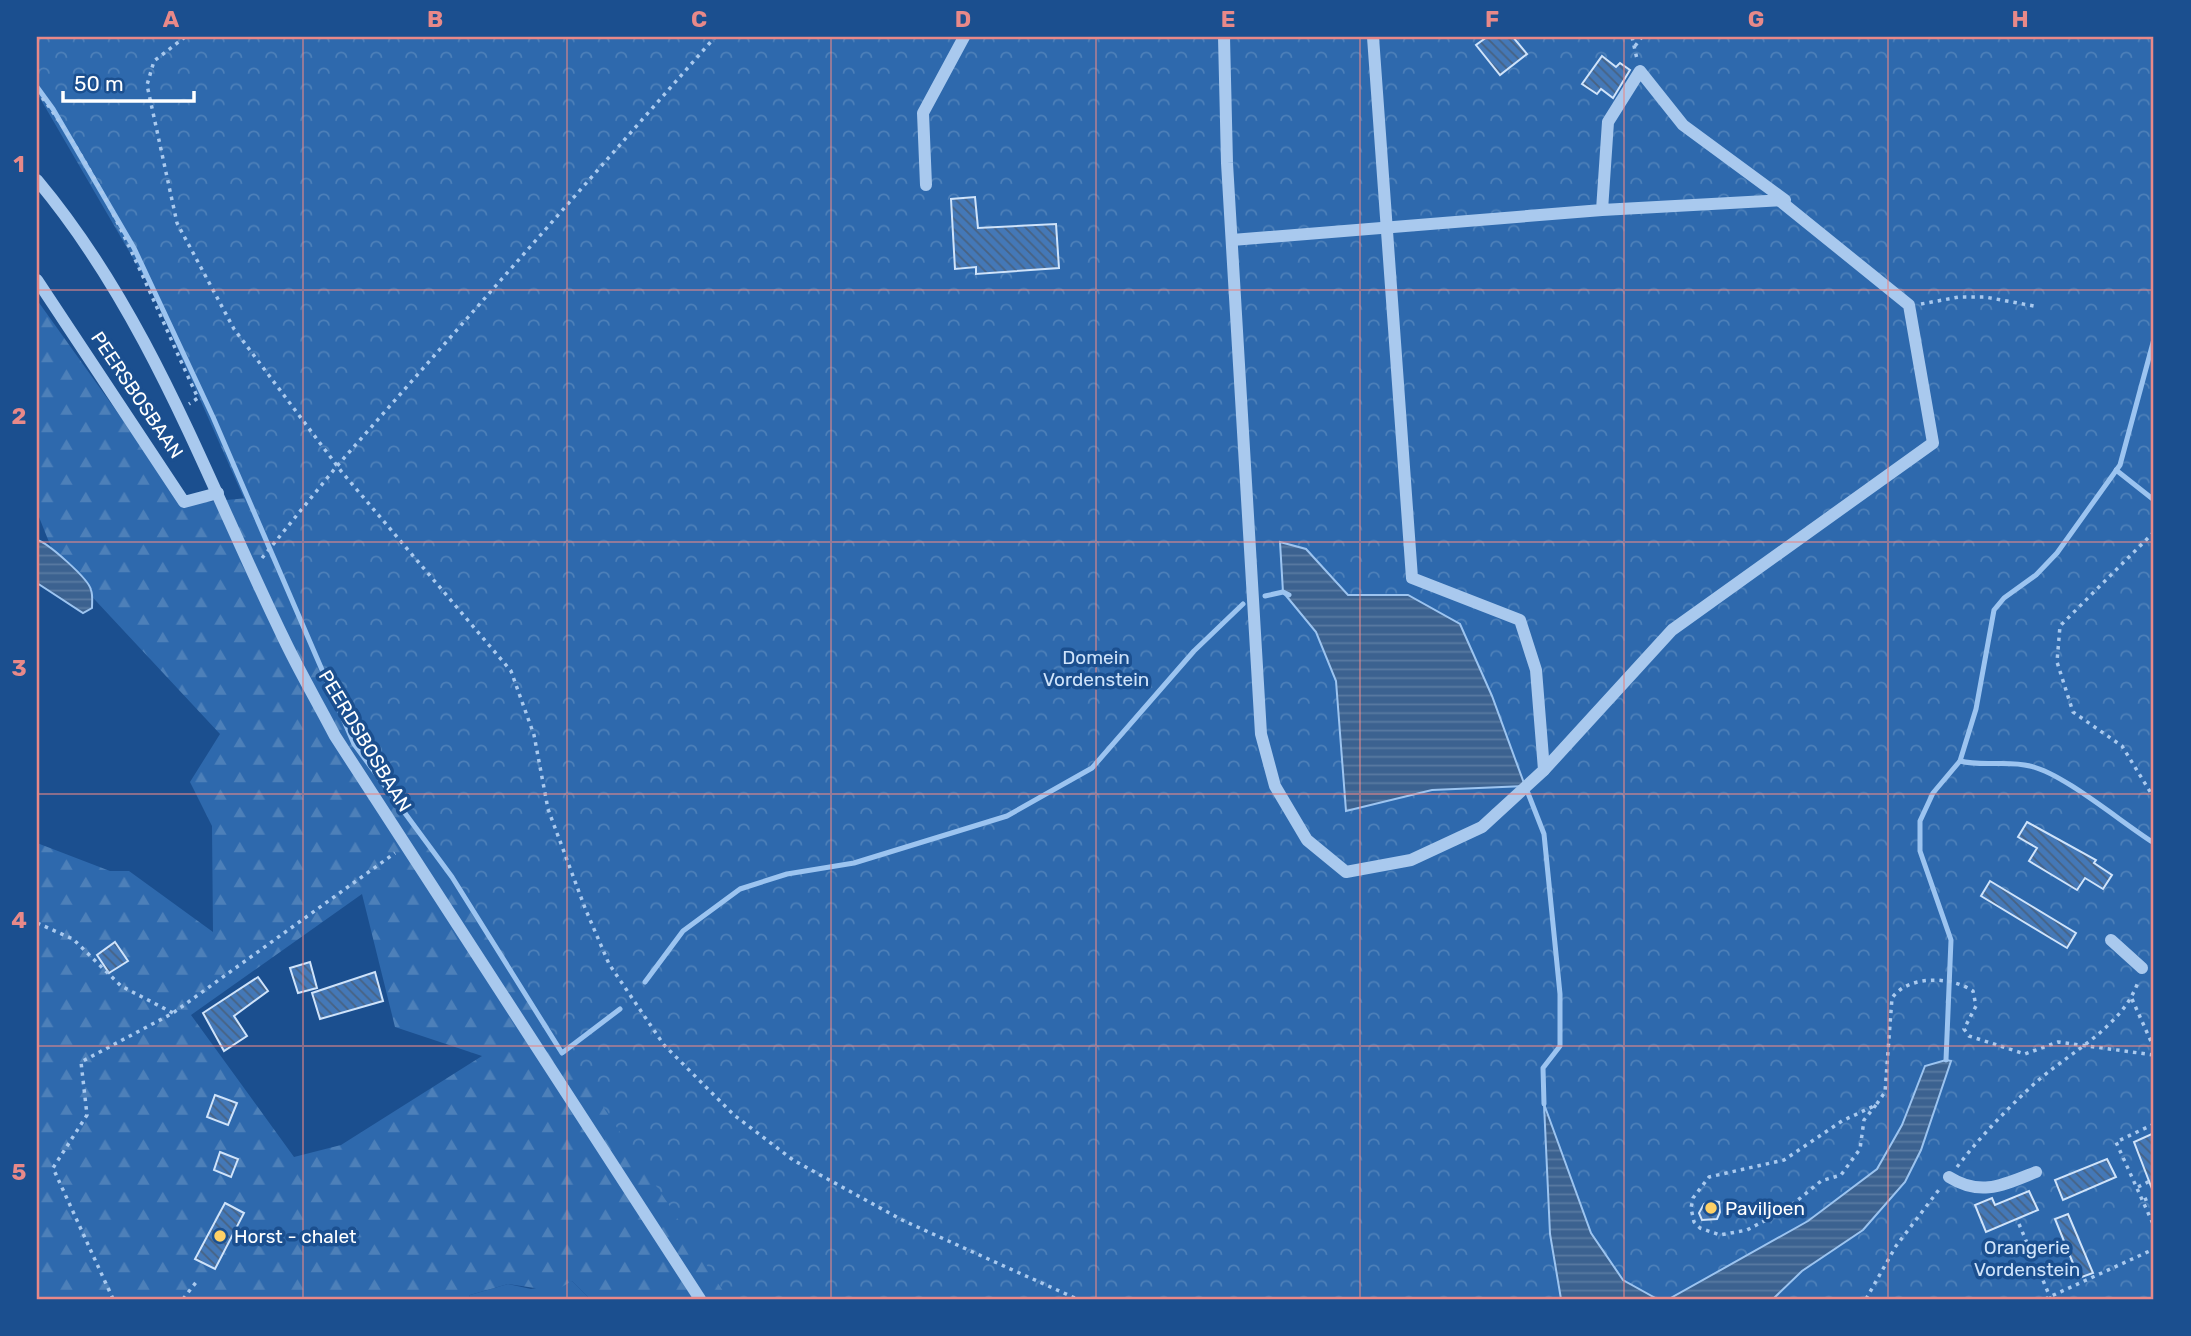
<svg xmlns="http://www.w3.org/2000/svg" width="2191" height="1336" font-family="Rubik,sans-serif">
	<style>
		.green { fill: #2e69ad }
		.forest { fill: url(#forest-firs); fill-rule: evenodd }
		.park { fill: url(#park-crowns) }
		.water { fill: url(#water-rules); stroke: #9cc4f0; stroke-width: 2 }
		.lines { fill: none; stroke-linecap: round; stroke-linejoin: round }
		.stream { stroke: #9cc4f0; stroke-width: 5 }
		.building { fill: url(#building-back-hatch); stroke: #cfe3fa; stroke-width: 2 }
		.path { stroke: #a9c9ee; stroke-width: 3.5; stroke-dasharray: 3.5 5; stroke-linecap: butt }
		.minor { stroke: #a9c9ee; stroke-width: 12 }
		.grid { fill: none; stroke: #e88989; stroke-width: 2; stroke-opacity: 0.55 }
		.poi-dot { fill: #ffd166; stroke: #1b4f8f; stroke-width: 2.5 }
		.labels { text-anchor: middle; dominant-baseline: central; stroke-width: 7; stroke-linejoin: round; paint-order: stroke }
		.street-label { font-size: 19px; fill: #fff; stroke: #1b4f8f }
		.park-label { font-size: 19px; fill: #cfe3fa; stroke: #1b4f8f }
		.poi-label { font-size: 19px; fill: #fff; stroke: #1b4f8f; text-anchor: start }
		.neatline { fill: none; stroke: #e88989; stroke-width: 2.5 }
		.grid-label { font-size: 23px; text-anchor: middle; font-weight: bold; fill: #e88989 }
	</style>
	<defs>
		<pattern id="forest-firs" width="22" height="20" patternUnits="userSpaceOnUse" patternTransform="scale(1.75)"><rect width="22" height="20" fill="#2e69ad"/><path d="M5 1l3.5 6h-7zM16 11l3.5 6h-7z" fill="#4d80b9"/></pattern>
		<pattern id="park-crowns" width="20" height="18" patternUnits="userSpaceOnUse" patternTransform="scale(1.75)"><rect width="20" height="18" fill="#2e69ad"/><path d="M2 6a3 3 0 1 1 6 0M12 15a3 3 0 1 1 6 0" fill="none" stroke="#4d80b9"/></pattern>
		<pattern id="water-rules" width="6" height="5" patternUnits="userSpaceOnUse" patternTransform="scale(1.75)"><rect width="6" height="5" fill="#3c6290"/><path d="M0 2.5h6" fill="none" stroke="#597aa1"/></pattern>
		<pattern id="building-back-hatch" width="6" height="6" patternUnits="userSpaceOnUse" patternTransform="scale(1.75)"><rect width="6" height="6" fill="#4478b7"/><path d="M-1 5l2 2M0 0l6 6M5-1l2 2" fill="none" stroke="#486282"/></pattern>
	</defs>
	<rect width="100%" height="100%" fill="#1b4f8f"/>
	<polygon class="green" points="572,1281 590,1299 468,1299 470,1295 508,1284 531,1289"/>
	<path class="forest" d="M37,37L916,1299H590L572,1281L555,1291L508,1284L470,1295L468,1299H37V843L110,871H129L213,932L212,826L190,782L220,734L55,557L37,512V300L183,504L258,497ZM362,894L395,1027L482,1056L341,1145L294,1157L191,1015Z"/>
	<polygon class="park" points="37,37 2154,37 2154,1299 728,1299 669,1205 342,719 151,289 37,93"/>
	<g class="water">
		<path d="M37,540C47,542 89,579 91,590C93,595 92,602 92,608L83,613L37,583Z"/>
		<polygon points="1280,542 1306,549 1348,595 1408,595 1460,624 1492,696 1525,786 1432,790 1346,811 1336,681 1316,632 1283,592"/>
		<polygon points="1946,1060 1951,1061 1921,1150 1905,1182 1863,1230 1802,1271 1773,1299 1669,1299 1808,1221 1877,1169 1902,1125 1925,1066"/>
		<polygon points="1544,1104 1591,1233 1623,1280 1657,1299 1561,1299 1550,1234"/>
	</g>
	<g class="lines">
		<g class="stream">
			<polyline points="37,87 53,109 134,248 213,417 354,744 452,877 562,1053 620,1009"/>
			<polyline points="2116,470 2154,500"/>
			<polyline points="1265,596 1283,592 1289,595"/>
			<path d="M1960,761C1983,767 2007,760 2030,766C2063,773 2122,823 2154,843"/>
			<polyline points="1526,788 1544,834 1560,994 1560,1046 1543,1068 1544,1104"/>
			<polyline points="645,982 683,931 740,889 787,874 854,863 1007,816 1092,768 1194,651 1243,604"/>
			<polyline points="1946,1060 1951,940 1920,851 1920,821 1933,793 1960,761 1976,709 1994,610 2004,598 2036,575 2057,553 2120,465 2154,339"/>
		</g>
	</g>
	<g class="building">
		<polygon points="1487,37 1513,37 1527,54 1500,75 1476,45"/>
		<polygon points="1602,56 1616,67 1620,63 1630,70 1613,98 1601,89 1597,94 1582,84"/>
		<polygon points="975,197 978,228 1056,224 1059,268 976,274 976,267 955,269 951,199"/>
		<polygon points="2027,822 2096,860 2094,863 2112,875 2103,889 2085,878 2077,890 2029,861 2037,848 2018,837"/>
		<polygon points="1990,881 2076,933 2067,948 1981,896"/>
		<polygon points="115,942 128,961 109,973 97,955"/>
		<polygon points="310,962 317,988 298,993 290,968"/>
		<polygon points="375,972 383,1001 320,1019 312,993"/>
		<polygon points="258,977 268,991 234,1016 247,1036 224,1051 203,1013"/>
		<polygon points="215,1095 237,1103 228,1125 207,1117"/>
		<polygon points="2154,1133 2154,1194 2134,1142"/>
		<polygon points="220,1152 238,1159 231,1177 214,1170"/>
		<polygon points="2107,1159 2116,1177 2063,1200 2055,1180"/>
		<polygon points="2029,1191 2038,1210 1986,1232 1975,1205 1992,1198 1995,1205"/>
		<polygon points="1711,1201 1719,1202 1720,1212 1717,1219 1702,1220 1699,1213 1704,1204"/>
		<polygon points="225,1203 244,1213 215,1269 195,1259"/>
		<polygon points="2068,1214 2093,1273 2079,1278 2055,1219"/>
	</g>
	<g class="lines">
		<g class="path">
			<polyline points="185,37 154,61 147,85 177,223 234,329 341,471 511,671 534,735 548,809 585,908 609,964 664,1045 734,1115 793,1160 902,1220 1077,1299"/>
			<polyline points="1632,37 1637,59"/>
			<polyline points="1635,46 1642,37"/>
			<path d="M37,91C108,181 149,295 198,398L189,404"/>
			<polyline points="1921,304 1959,297 1985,297 2034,306"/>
			<polyline points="2154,532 2060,626 2057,662 2073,712 2122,746 2154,798"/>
			<polyline points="262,558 337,466 715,37"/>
			<polyline points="37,923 73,939 121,986 173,1013"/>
			<polyline points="2132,999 2154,1048"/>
			<path d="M1876,1105L1864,1120L1860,1149L1841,1175L1821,1181L1787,1209L1747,1230L1720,1235L1700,1228L1694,1222L1691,1208L1693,1198L1709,1177L1784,1160L1842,1121L1876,1105L1885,1092L1892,998C1908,975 1951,976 1973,991L1976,1006L1964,1029L1969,1036L2025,1054L2058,1042L2154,1055"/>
			<polyline points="2154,1124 2116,1142 2154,1226"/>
			<path d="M1957,1167C1980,1137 2006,1110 2034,1084C2068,1053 2122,1028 2138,982"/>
			<polyline points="2138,1187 2154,1179"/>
			<polyline points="2144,1200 2154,1196"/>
			<polyline points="2019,1224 2030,1250 2034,1249 2037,1257 2034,1259 2050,1297"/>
			<polyline points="113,1299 53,1168 87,1115 81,1062 173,1013 395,853"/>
			<polyline points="183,1299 197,1281"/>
			<polyline points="1866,1299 1896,1246 1941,1187"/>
			<polyline points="2045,1299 2154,1249"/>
		</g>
		<g class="minor">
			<polyline points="1224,37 1227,163 1261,734 1275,786 1307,840 1346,872 1411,860 1482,827 1544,770 1536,670 1520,620 1412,578 1373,37"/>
			<path d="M37,180C150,315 207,481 283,637C299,671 318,703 335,736L700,1299"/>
			<polyline points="926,185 923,113 964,37"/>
			<polyline points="1232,240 1602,210 1608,122 1640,71 1683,125 1785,200 1602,210"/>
			<polyline points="37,280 184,502 218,493"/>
			<polyline points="1544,770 1672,630 1933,443 1909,305 1779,200"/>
			<polyline points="2111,940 2142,968"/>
			<path d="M1949,1177C1981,1197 2003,1185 2036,1172"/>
		</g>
	</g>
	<path class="grid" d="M303,37V1299M567,37V1299M831,37V1299M1096,37V1299M1360,37V1299M1624,37V1299M1888,37V1299M37,290H2154M37,542H2154M37,794H2154M37,1046H2154"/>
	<g class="poi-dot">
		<circle cx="1711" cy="1208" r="7"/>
		<circle cx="220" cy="1236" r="7"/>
	</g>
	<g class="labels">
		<g class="street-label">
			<text transform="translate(137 395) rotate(56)">PEERSBOSBAAN</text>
			<text transform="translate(365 741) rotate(59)">PEERDSBOSBAAN</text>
		</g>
		<g class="park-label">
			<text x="1096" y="657">Domein<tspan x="1096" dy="22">Vordenstein</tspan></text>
			<text x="2027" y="1247">Orangerie<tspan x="2027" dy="22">Vordenstein</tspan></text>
		</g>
		<g class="poi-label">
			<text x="1725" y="1208">Paviljoen</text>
			<text x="234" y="1236">Horst - chalet</text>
		</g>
	</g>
	<rect width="2191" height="1336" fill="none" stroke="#1b4f8f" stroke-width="77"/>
	<path d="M63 91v10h131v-10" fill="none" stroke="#ffffff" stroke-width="3.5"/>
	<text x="74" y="91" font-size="21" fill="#ffffff" stroke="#1b4f8f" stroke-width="5" paint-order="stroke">50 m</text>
	<rect x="38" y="38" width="2114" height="1260" class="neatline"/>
	<g class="grid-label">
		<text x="171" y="27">A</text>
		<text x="435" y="27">B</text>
		<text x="699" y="27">C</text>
		<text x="963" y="27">D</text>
		<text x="1228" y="27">E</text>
		<text x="1492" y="27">F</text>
		<text x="1756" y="27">G</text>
		<text x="2020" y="27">H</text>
		<text x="19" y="172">1</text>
		<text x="19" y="424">2</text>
		<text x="19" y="676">3</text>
		<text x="19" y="928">4</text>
		<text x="19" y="1180">5</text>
	</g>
</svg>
